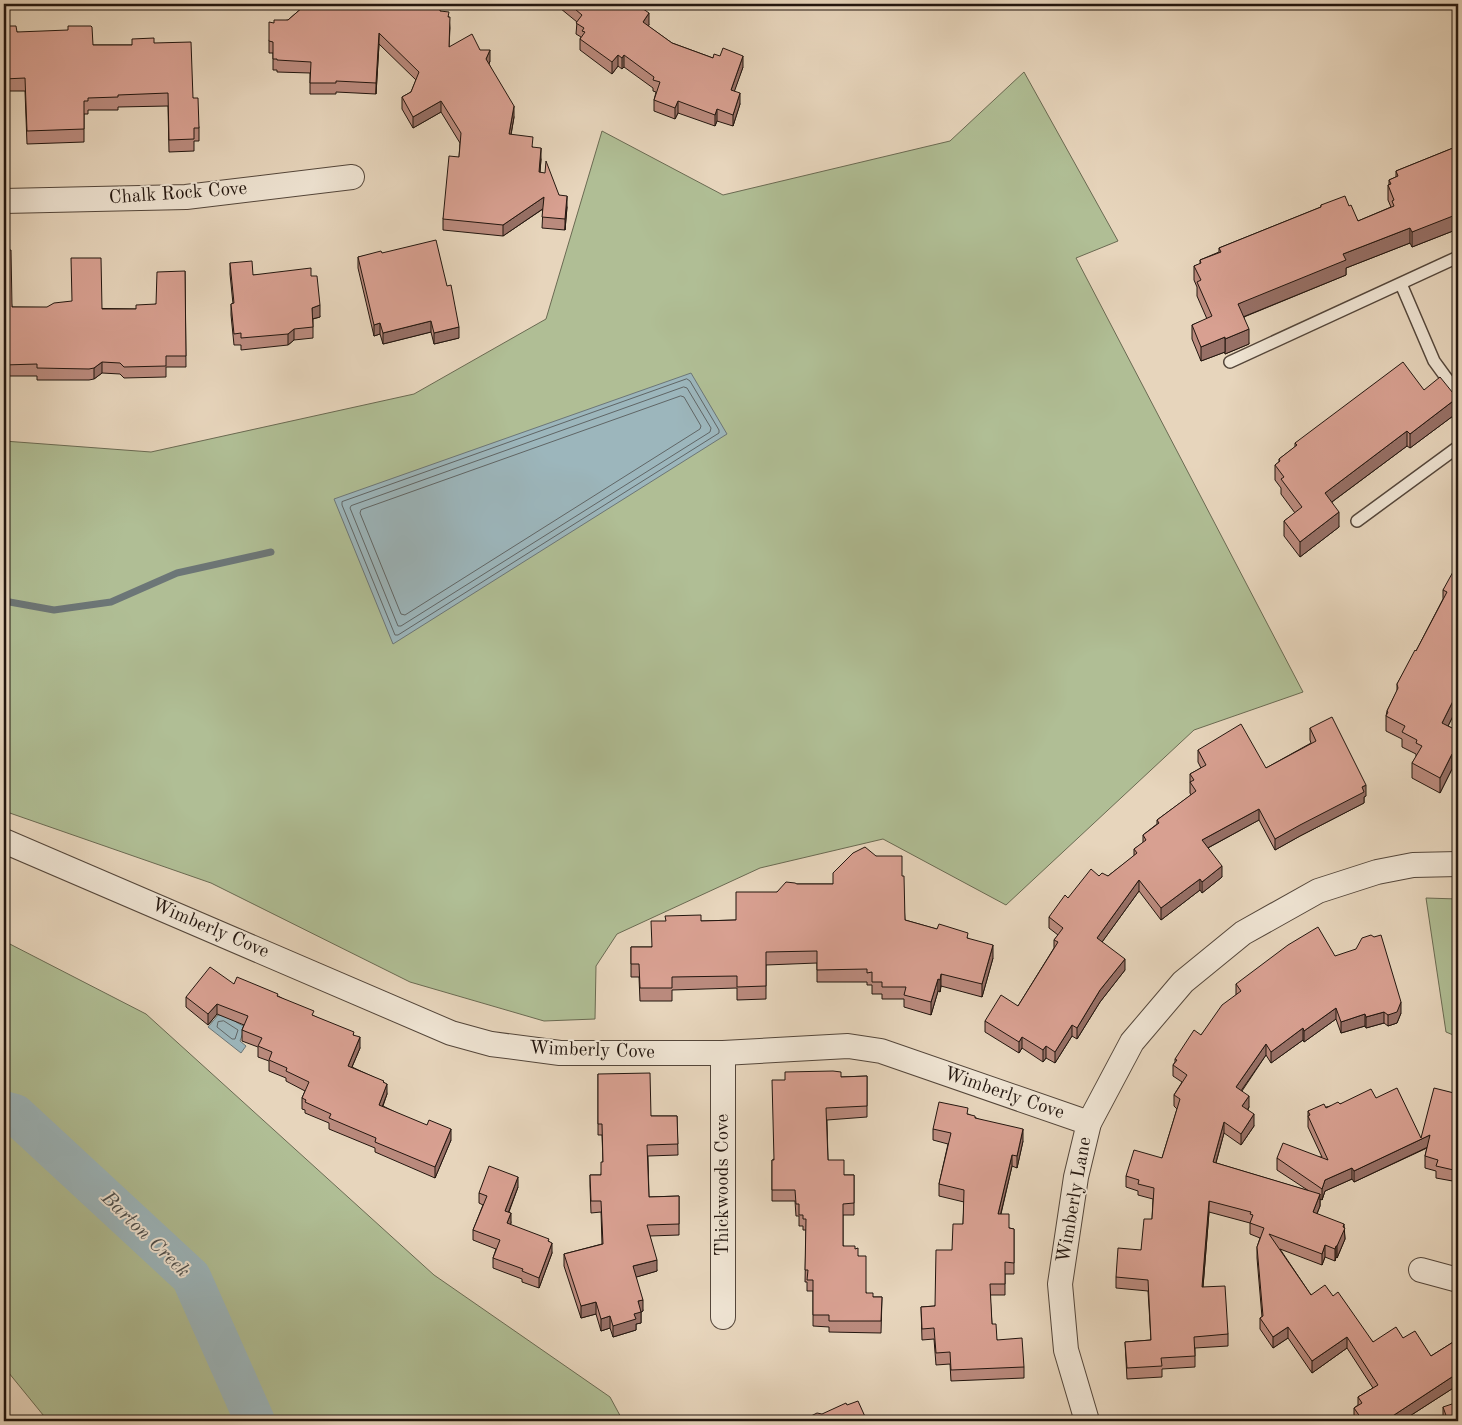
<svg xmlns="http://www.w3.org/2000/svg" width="1462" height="1425" font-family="'Old Standard TT',serif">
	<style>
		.green { fill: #b0be95; stroke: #6a6a52 }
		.water { fill: #9cb6bc; stroke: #6c7677 }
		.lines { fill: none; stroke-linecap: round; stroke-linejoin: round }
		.shore { stroke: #606666; stroke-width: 1 }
		.stream { stroke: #6c7677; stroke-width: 7 }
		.river { stroke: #9cb6bc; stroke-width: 40 }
		.service-casing { stroke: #54463a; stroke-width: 14 }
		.minor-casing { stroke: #54463a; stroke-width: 26 }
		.service { stroke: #efe4d3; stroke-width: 11 }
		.minor { stroke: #efe4d3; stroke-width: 24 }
		.wall { fill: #ba8a7d; stroke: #23160f }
		.shaded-wall { fill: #977066; stroke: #23160f }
		.building { fill: #d8a091; stroke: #23160f }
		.labels { text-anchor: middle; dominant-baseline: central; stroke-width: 4; stroke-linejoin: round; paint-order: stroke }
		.street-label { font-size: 19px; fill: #23160f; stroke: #efe4d3 }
		.water-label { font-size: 20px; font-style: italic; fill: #4d4e4c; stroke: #efe4d3 }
	</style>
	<rect width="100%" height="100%" fill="#e7d5bc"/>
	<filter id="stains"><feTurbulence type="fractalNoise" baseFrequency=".004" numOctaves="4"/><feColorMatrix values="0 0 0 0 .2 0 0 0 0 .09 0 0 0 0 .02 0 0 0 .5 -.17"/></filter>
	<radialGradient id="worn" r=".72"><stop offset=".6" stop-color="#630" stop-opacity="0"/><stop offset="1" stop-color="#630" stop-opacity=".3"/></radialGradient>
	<g class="green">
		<polygon points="1024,72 1118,241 1076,258 1303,692 1194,730 1006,905 883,839 760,868 617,934 596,966 595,1019 544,1021 410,982 211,883 4,811 4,441 151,452 414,394 546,319 602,131 723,195 950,141"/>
		<polygon points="1426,898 1458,899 1458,1037 1446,1032"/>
		<polygon points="4,941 146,1014 434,1275 610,1397 623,1421 48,1421 4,1367"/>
	</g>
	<g class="water">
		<polygon points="691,373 727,434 393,644 334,499"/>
		<polygon points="218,1015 224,1016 235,1020 236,1022 245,1027 240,1041 246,1046 241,1053 208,1027"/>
	</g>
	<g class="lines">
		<g class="shore">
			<polygon points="687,379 690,381 719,430 719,433 398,635 395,635 342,505 342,502"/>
			<polygon points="684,387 687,388 711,428 710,432 401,626 398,626 350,508 351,506"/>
			<polygon points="681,396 684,397 701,426 700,429 405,615 401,614 360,513 361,510"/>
			<polygon points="224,1021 238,1030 235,1039 232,1039 217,1027 218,1022"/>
		</g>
		<polyline class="stream" points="4,601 54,610 111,602 177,573 271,552"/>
		<polyline class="river" points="4,1111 15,1114 191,1277 255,1421"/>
		<defs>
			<g id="service">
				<polyline points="1401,284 1434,361 1458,394"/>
				<polyline points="1230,362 1458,257"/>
				<polyline points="1357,521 1458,447"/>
			</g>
			<g id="minor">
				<polyline points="4,201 186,197 352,177"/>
				<polyline points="4,841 451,1033 491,1044 560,1053 723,1053 848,1046 881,1051 1089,1123"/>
				<polyline points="1421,1270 1458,1280"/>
				<polyline points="723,1317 723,1053"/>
				<polyline points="1087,1421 1066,1350 1060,1284 1076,1177 1089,1123 1132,1042 1183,982 1243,933 1318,891 1377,872 1413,865 1458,864"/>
			</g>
		</defs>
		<use href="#service" class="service-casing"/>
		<use href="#minor" class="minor-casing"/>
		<use href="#service" class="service"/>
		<use href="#minor" class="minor"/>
	</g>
	<g class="wall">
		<polygon points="555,4 643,4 643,9 649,25 648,26 672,43 713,58 743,67 734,91 740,104 733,126 717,121 715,126 678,113 675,119 654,111 654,100 656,92 653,91 653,88 624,67 622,69 618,66 612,74 580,50 580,39 581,37 576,34 577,22"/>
		<polygon points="411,6 429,9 440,11 449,17 450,28 449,47 480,50 490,61 489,64 514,117 511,135 533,147 541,159 540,172 559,195 567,207 565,230 542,228 543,209 503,236 443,230 443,219 459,157 460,143 441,112 413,128 402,109 402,97 411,92 416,80 379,44 376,94 336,92 336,94 310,94 310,73 277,72 277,70 273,70 273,53 269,53 269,41 274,23 288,20 303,7"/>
		<polygon points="4,26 17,32 93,45 132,45 154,43 193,98 199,128 199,141 194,141 194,151 169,152 168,106 118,107 118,110 88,110 88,114 84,114 84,142 27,144 25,91 4,91"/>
		<polygon points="1458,146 1458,229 1412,247 1410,243 1346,268 1346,275 1244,317 1249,344 1225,354 1225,352 1201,361 1192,339 1192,325 1207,319 1197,296 1197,287 1194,280 1194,266 1200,264 1200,260 1219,252 1219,248 1321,207 1321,205 1349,206 1358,221 1391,207 1388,200 1388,185 1389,185 1389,180 1396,177 1396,171"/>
		<polygon points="4,250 12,307 136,309 156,304 185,271 186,367 166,367 166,377 124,378 120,374 102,373 94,379 89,380 37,380 37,376 4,376"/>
		<polygon points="382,253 459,338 434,344 431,332 383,344 380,334 374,336 358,268 358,257"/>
		<polygon points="230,263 253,275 311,276 320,317 313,319 313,338 294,340 288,345 241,350 241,345 234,345 231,315 231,304 233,304 230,274"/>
		<polygon points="1424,390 1457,413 1410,448 1407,446 1332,502 1339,527 1300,557 1284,536 1284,521 1295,513 1281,494 1281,488 1275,480 1275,465 1279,462 1279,459 1295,447 1295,443"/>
		<polygon points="1458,572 1458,706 1448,726 1458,731 1456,771 1452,769 1440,793 1412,778 1412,763 1416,757 1416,754 1402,747 1402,739 1386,731 1386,716 1387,711 1397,691 1397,684 1416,651 1443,599 1443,590"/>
		<polygon points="1310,728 1366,796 1364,797 1364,803 1300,836 1275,850 1259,820 1208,848 1222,877 1202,893 1200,890 1161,920 1139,891 1102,942 1125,970 1100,1002 1077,1039 1072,1036 1055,1063 1046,1058 1043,1062 1022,1048 1019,1053 985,1032 985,1021 1018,1006 1054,948 1054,940 1058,935 1049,928 1049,917 1068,898 1099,876 1108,876 1134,856 1134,849 1143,843 1143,835 1157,824 1157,820 1191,795 1190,793 1190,774 1201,768 1198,762 1198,750 1266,768 1311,743 1310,740"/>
		<polygon points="876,856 902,876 905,920 968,938 993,958 982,997 941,986 940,992 938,991 931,1015 904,1007 904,999 882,999 882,994 872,994 872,985 867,985 867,982 817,982 817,963 766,965 766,999 737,1000 737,988 672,990 672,1001 640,1001 639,977 631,977 631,947 651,947 701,921 736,920 777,892 797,884 833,884"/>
		<polygon points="1335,956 1401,1013 1397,1023 1388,1026 1384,1023 1366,1028 1365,1026 1341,1033 1336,1019 1304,1042 1303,1040 1271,1063 1266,1055 1242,1091 1249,1107 1248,1110 1254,1126 1241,1145 1224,1133 1216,1163 1309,1191 1277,1170 1277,1158 1322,1157 1308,1127 1308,1111 1340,1104 1376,1098 1421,1138 1458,1094 1458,1182 1436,1178 1436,1171 1425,1168 1425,1156 1427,1148 1354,1182 1352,1179 1325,1191 1322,1200 1320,1199 1320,1206 1317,1214 1344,1228 1345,1239 1337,1258 1336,1257 1335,1261 1325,1257 1322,1265 1280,1249 1311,1295 1333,1296 1373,1342 1403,1338 1431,1356 1458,1339 1458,1385 1402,1421 1356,1421 1354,1419 1354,1408 1358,1405 1358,1397 1373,1388 1347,1348 1312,1373 1288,1338 1273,1348 1260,1329 1260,1318 1262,1317 1257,1258 1257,1247 1260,1238 1250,1234 1250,1223 1209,1212 1203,1287 1228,1334 1228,1346 1195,1348 1195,1367 1162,1369 1162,1377 1127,1379 1125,1342 1151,1340 1148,1291 1116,1288 1116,1277 1141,1250 1152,1219 1153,1199 1138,1195 1138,1191 1126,1187 1126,1176 1162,1158 1177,1109 1174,1106 1174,1095 1182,1082 1173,1076 1173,1065 1175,1062 1175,1059 1201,1035 1236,995 1236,984"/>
		<polygon points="234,984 278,996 314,1016 354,1035 360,1048 352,1067 384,1082 387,1094 383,1106 451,1140 435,1178 375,1152 375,1148 329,1129 329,1123 305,1113 305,1110 302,1109 302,1098 305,1091 286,1081 286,1078 269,1071 269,1061 258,1057 258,1047 242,1041 242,1030 244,1025 217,1014 208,1025 186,1007 186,997"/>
		<polygon points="598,1074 651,1116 677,1116 678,1155 648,1156 649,1197 679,1196 679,1235 650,1236 657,1271 636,1277 643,1311 641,1312 641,1323 636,1324 636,1330 613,1337 610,1328 601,1331 596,1314 581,1318 564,1266 564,1254 602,1244 601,1212 591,1213 590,1186 590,1175 601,1175 603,1162 602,1135 598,1135"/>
		<polygon points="867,1076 867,1117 827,1120 828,1160 844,1175 854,1175 854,1215 843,1215 843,1246 855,1249 858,1256 866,1293 873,1297 882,1297 881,1333 829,1332 829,1327 813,1326 813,1291 807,1291 807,1282 805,1282 806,1230 803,1230 803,1226 799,1226 799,1216 796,1216 795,1201 772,1201 772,1160 773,1160 841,1077"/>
		<polygon points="968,1114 1023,1141 1017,1168 1012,1166 1001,1214 1009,1228 1014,1229 1014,1274 1005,1274 1005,1295 990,1295 992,1324 997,1340 1024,1367 1024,1378 951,1381 950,1364 936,1365 934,1339 922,1340 921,1307 935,1306 952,1250 963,1224 964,1202 939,1196 939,1184 948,1144 933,1140 933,1129"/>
		<polygon points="518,1187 509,1212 511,1223 510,1225 549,1241 552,1253 539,1288 522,1282 522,1279 493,1268 493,1258 496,1249 473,1240 473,1230 483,1205 479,1203 479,1193"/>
		<polygon points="1443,1407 1458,1421 1444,1421 1443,1418"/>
	</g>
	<g class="shaded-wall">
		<polygon points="641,4 643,4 643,13 639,6"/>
		<polygon points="649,13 649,25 643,33 643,22"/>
		<polygon points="379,33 379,44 376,94 376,83"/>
		<polygon points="490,50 490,61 486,70 486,59"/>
		<polygon points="618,55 618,66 612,74 612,62"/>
		<polygon points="624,55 624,67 622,69 622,58"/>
		<polygon points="743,56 743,67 731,101 731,90"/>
		<polygon points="740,93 740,104 733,126 733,115"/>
		<polygon points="441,101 441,112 413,128 413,117"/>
		<polygon points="678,101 678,113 675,119 675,108"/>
		<polygon points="514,106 514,117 509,145 509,134"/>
		<polygon points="717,109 717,121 715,126 715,115"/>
		<polygon points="541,148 541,159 539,183 539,172"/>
		<polygon points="567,196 567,207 565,230 565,219"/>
		<polygon points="544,197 544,208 503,236 503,225"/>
		<polygon points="1457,210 1458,210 1458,229 1412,247 1412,232"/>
		<polygon points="1410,228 1410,243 1346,268 1346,275 1238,319 1238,304 1343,254"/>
		<polygon points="320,305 320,317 312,319 312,308"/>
		<polygon points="431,321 431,332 383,344 383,333"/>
		<polygon points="380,323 380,334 374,336 374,325"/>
		<polygon points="459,327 459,338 434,344 434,333"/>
		<polygon points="294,329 294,340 288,345 288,334"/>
		<polygon points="1249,329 1249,344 1225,354 1225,339"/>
		<polygon points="1225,337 1225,352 1201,361 1201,347"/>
		<polygon points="102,362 102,373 94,379 94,368"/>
		<polygon points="1457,398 1457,413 1410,448 1410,434"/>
		<polygon points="1407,431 1407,446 1325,507 1325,493"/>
		<polygon points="1339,512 1339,527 1300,557 1300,542"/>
		<polygon points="1458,691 1458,706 1442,738 1442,723"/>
		<polygon points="1458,751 1458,766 1456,771 1456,756"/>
		<polygon points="1452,754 1452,769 1440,793 1440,778"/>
		<polygon points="1366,785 1366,796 1364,797 1364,803 1300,836 1275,850 1275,839"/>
		<polygon points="1259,809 1259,820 1202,851 1202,840"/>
		<polygon points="1222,866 1222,877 1202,893 1202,882"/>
		<polygon points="1200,879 1200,890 1161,920 1161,908"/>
		<polygon points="1139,880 1139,891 1097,949 1097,938"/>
		<polygon points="993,945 993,958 982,997 982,984"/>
		<polygon points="1125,959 1125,970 1100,1002 1077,1039 1077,1028 1100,990"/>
		<polygon points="941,974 941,986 940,992 940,980"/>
		<polygon points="938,979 938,991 931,1015 931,1002"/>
		<polygon points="1401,1002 1401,1013 1397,1023 1388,1026 1388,1015"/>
		<polygon points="217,1004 217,1014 208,1025 208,1014"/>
		<polygon points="1336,1008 1336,1019 1304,1042 1304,1031"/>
		<polygon points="1384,1012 1384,1023 1366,1028 1366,1017"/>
		<polygon points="1365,1014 1365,1026 1341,1033 1341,1022"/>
		<polygon points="1072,1025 1072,1036 1055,1063 1055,1052"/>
		<polygon points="1303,1028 1303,1040 1271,1063 1271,1052"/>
		<polygon points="360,1037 360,1048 348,1076 348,1066"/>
		<polygon points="1022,1037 1022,1048 1019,1053 1019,1042"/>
		<polygon points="1266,1044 1266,1055 1236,1098 1236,1087"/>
		<polygon points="1046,1046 1046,1058 1043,1062 1043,1050"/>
		<polygon points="387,1084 387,1094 379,1115 379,1105"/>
		<polygon points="1249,1096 1249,1107 1242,1118 1242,1106"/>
		<polygon points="1254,1114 1254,1126 1241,1145 1241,1134"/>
		<polygon points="1224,1122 1224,1133 1213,1173 1213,1162"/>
		<polygon points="451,1129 451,1140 435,1178 435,1167"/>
		<polygon points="1023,1129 1023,1141 1017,1168 1017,1156"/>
		<polygon points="1430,1135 1430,1146 1354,1182 1354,1171"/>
		<polygon points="1012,1155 1012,1166 998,1225 998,1214"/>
		<polygon points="1352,1168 1352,1179 1325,1191 1322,1200 1322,1189 1325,1180"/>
		<polygon points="518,1177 518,1187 505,1221 505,1211"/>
		<polygon points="1320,1194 1320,1206 1313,1223 1313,1212"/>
		<polygon points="1209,1201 1209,1212 1202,1299 1202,1287"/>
		<polygon points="511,1213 511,1223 507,1234 507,1223"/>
		<polygon points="1344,1224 1345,1239 1337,1258 1337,1246"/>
		<polygon points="552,1243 552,1253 539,1288 539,1278"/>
		<polygon points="1325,1245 1325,1257 1322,1265 1322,1254"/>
		<polygon points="1336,1246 1336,1257 1335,1261 1335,1249"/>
		<polygon points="657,1260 657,1271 633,1278 633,1266"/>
		<polygon points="643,1300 643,1311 641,1312 641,1323 636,1324 636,1330 613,1337 613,1326 634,1314 638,1301"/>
		<polygon points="596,1302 596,1314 581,1318 581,1306"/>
		<polygon points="610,1316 610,1328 601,1331 601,1319"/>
		<polygon points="1288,1327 1288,1338 1273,1348 1273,1337"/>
		<polygon points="1347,1337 1347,1348 1312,1373 1312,1361"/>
		<polygon points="1458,1373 1458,1385 1402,1421 1385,1421"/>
	</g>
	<g class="building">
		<polygon points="303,4 411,4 411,6 429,7 429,9 440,9 440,11 449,12 448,17 450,17 449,47 472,34 480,50 490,50 486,59 514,106 509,134 533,137 532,147 541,148 539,172 545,173 546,161 559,195 567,196 565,219 542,217 544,197 503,225 443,219 449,156 459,157 461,133 441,101 413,117 402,97 411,92 419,72 379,33 376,83 336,81 336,83 310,83 311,62 277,60 277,59 273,59 273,42 269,41 269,22 274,23 274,20 288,20 303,7"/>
		<polygon points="569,4 641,4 639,6 649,13 643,22 672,43 713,58 714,54 720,56 723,48 743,56 731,90 740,93 733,115 717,109 715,115 678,101 675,108 654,100 660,82 653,80 654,77 624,55 622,58 618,55 612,62 580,39 585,32 582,31 584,28 576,23 582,15"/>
		<polygon points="4,26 16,26 17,32 68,30 68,26 91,26 92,27 93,45 132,45 132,39 154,38 154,43 191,42 193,98 198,98 199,128 194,128 194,139 169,140 168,93 118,95 118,97 88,98 88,101 84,101 84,129 27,131 25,78 4,79"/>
		<polygon points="1458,146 1458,210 1457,210 1458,214 1412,232 1410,228 1343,254 1346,260 1238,304 1249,329 1225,339 1225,337 1201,347 1192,325 1212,316 1197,282 1201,280 1194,266 1201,263 1200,260 1221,252 1219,248 1321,207 1321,205 1345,196 1349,206 1351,205 1358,221 1394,206 1392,201 1394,200 1388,185 1391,184 1389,180 1398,176 1396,171"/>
		<polygon points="436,240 447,286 451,285 459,327 434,333 431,321 383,333 380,323 374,325 358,257 381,251 382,253"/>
		<polygon points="4,250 11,250 12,307 47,307 54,303 72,301 71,258 101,258 102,309 136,309 136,305 156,304 157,272 185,271 186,356 166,356 166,366 124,367 120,363 102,362 94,368 89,369 37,368 37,364 4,365"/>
		<polygon points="252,261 253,275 311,268 311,276 317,276 320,305 312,308 313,327 294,329 288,334 241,338 241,333 234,334 231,304 234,303 230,263"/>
		<polygon points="1403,362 1424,390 1440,377 1457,398 1410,434 1407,431 1325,493 1339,512 1300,542 1284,521 1302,507 1281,479 1284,477 1275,465 1280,461 1279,459 1297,445 1295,443"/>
		<polygon points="1454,570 1458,572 1458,691 1442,723 1458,731 1458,751 1456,756 1452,754 1440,778 1412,763 1422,746 1416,743 1417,740 1402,732 1405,726 1386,716 1388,712 1387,711 1398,688 1397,684 1415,650 1416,651 1447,592 1443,590"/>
		<polygon points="1332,717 1366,785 1362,787 1364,792 1300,825 1275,839 1259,809 1202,840 1222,866 1202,882 1200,879 1161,908 1139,880 1097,938 1125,959 1100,990 1077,1028 1072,1025 1055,1052 1046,1046 1043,1050 1022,1037 1019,1042 985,1021 1001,995 1018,1006 1058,942 1054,940 1063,928 1049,917 1065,895 1068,898 1091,869 1099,876 1102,873 1108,876 1137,853 1134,849 1146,840 1143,835 1159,823 1157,820 1196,791 1190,782 1194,780 1190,774 1206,765 1198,750 1241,724 1266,768 1316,741 1310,728"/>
		<polygon points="865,847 876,856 902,856 902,876 904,876 905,920 937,929 939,924 968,933 967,938 993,945 982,984 941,974 940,980 938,979 931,1002 904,995 906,987 882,987 882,982 872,982 872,972 867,973 867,969 817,970 817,951 766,952 766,986 737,987 737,976 672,977 672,988 640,988 639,964 631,964 631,947 652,947 651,921 666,921 665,916 701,915 701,921 736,920 736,892 777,892 786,882 795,883 797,884 833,884 833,873 853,853"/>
		<polygon points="1318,927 1335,956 1356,949 1362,938 1371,935 1374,937 1381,935 1401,1002 1397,1012 1388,1015 1384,1012 1366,1017 1365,1014 1341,1022 1336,1008 1304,1031 1303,1028 1271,1052 1266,1044 1236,1087 1249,1096 1242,1106 1254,1114 1241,1134 1224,1122 1213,1162 1320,1194 1313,1212 1344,1224 1343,1227 1345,1228 1337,1246 1336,1246 1335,1249 1325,1245 1322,1254 1269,1234 1311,1295 1325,1285 1333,1296 1338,1292 1373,1342 1396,1327 1403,1338 1415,1331 1431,1356 1458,1339 1458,1373 1385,1421 1363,1421 1354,1408 1362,1403 1358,1397 1378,1385 1347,1337 1312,1361 1288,1327 1273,1337 1260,1318 1263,1316 1257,1247 1264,1228 1250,1223 1253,1215 1250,1214 1251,1212 1209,1201 1202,1287 1225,1286 1228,1334 1194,1337 1195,1356 1161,1358 1162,1366 1127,1368 1125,1342 1151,1340 1148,1280 1116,1277 1118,1248 1141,1250 1144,1219 1152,1219 1154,1188 1138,1184 1139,1180 1126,1176 1134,1150 1162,1158 1180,1099 1174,1095 1187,1075 1173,1065 1177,1060 1175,1059 1194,1030 1201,1035 1222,1005 1241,991 1236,984 1288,945"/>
		<polygon points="210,967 234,984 237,977 278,994 277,996 314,1011 312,1015 354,1032 353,1035 360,1037 348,1066 384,1081 383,1082 387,1084 379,1105 427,1125 429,1120 451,1129 435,1167 375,1142 376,1138 329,1118 331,1114 305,1102 306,1100 302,1098 309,1082 286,1071 287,1068 269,1060 272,1052 258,1046 262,1038 242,1030 248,1016 217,1004 208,1014 186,997"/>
		<polygon points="833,1071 841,1072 841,1077 867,1076 867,1106 826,1108 828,1160 844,1160 844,1175 854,1175 854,1203 843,1204 843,1246 855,1246 855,1249 858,1248 858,1256 866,1256 866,1293 873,1293 873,1297 882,1297 881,1321 829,1321 829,1315 813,1315 813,1280 807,1280 808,1270 805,1270 806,1219 803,1219 803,1215 799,1215 799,1204 796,1204 795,1190 772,1190 772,1160 774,1160 772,1080 785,1080 785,1072"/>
		<polygon points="650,1073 651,1116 677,1116 678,1144 647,1145 649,1197 679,1196 679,1224 647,1225 657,1260 633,1266 643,1300 638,1301 641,1312 634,1314 636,1319 613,1326 610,1316 601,1319 596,1302 581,1306 564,1254 603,1244 601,1201 591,1201 590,1175 601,1175 601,1162 603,1162 602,1124 598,1124 598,1074"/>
		<polygon points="1397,1088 1421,1138 1434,1088 1458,1094 1458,1171 1436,1166 1438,1160 1425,1156 1430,1135 1354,1171 1352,1168 1325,1180 1322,1189 1277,1158 1283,1143 1328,1160 1308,1116 1310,1115 1308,1111 1324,1104 1326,1108 1338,1102 1340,1104 1371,1089 1376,1098"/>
		<polygon points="939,1102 968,1108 967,1114 975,1116 975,1118 1023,1129 1017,1156 1012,1155 998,1214 1009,1214 1009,1228 1014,1229 1014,1263 1005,1262 1005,1284 990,1284 992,1324 996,1324 997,1340 1022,1338 1024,1367 951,1370 950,1352 936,1353 934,1328 922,1329 921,1307 935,1306 936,1250 952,1250 953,1224 963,1224 964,1190 939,1184 951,1133 933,1129"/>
		<polygon points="489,1166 518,1177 505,1211 511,1213 507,1223 549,1239 548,1241 552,1243 539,1278 522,1271 523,1269 493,1258 500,1240 473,1230 487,1196 479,1193"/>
		<polygon points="858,1401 867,1421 804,1421 807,1418 817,1413 822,1414 846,1403 847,1405"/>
		<polygon points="1458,1402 1458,1421 1448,1421 1443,1407"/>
		<polygon points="944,1417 948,1421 939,1421"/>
	</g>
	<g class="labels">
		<g class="street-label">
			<text transform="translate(178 194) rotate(-4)">Chalk Rock Cove</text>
			<text transform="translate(210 929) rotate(23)">Wimberly Cove</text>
			<text transform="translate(592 1051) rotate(2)">Wimberly Cove</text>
			<text transform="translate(1004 1094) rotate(19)">Wimberly Cove</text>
			<text transform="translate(723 1185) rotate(-90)">Thickwoods Cove</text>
			<text transform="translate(1075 1200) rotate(-80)">Wimberly Lane</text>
		</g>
		<g class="water-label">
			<text transform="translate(145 1235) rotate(44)">Barton Creek</text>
		</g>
	</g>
	<rect width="1462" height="1425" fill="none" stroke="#e7d5bc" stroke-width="20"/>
	<rect x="5" y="5" width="1452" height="1415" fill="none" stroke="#23160f" stroke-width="2.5"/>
	<rect x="10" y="10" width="1442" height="1405" fill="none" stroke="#23160f"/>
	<rect width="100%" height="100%" filter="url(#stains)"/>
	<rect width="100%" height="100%" fill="url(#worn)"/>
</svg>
